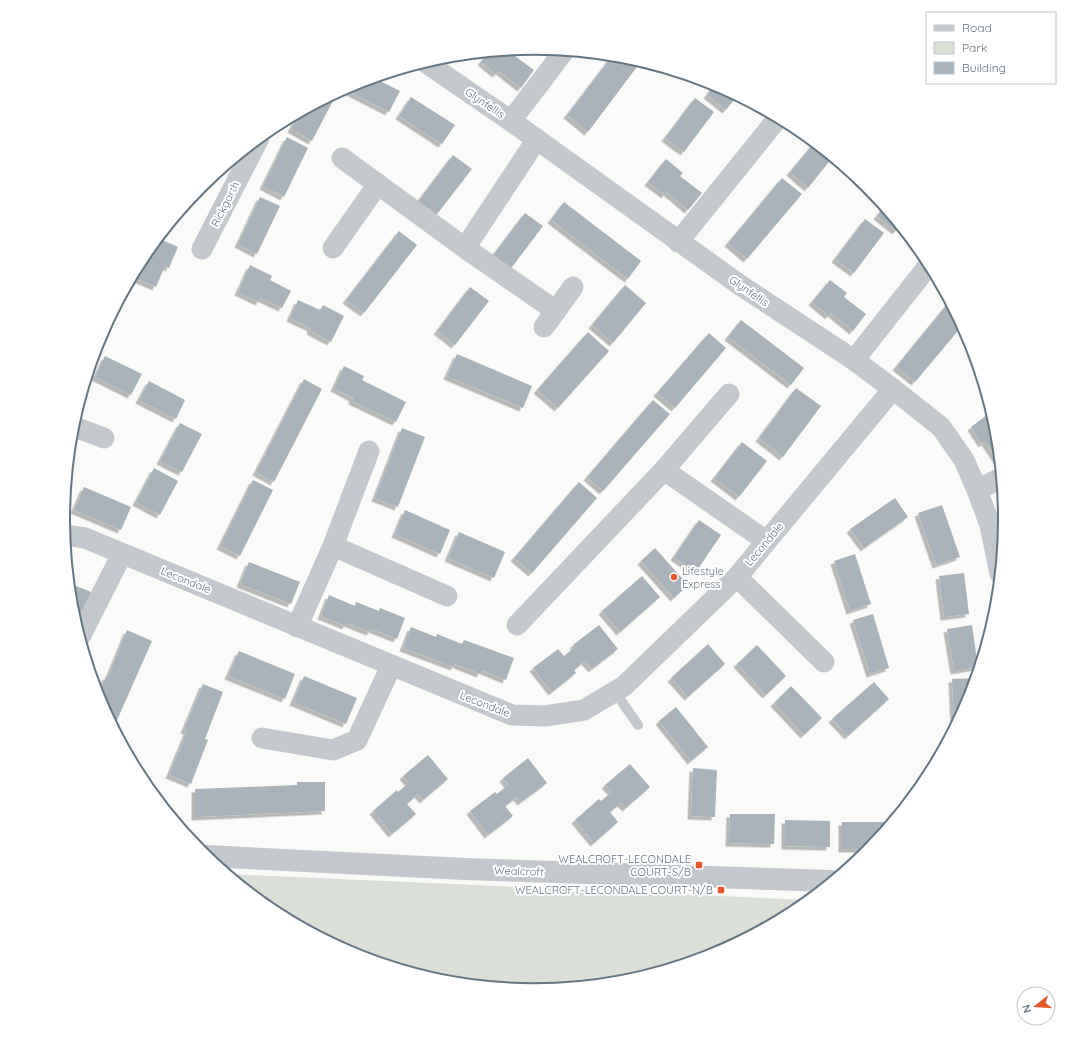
<svg xmlns="http://www.w3.org/2000/svg" width="1068" height="1038" font-family="Quicksand,sans-serif">
	<style>
		.green { fill: #dadfd7 }
		.building { fill: #aab3b9; filter: url(#shadow) }
		.lines { fill: none; stroke-linecap: round; stroke-linejoin: round }
		.service { stroke: #c3c8cc; stroke-width: 10 }
		.minor { stroke: #c3c8cc; stroke-width: 21 }
		.tertiary { stroke: #c3c8cc; stroke-width: 22 }
		.poi-dot { fill: #e4572e; stroke: #fff; stroke-width: 1.5 }
		.labels { text-anchor: middle; dominant-baseline: central; stroke-width: 4; stroke-linejoin: round; paint-order: stroke }
		.street-label { font-size: 11px; fill: #657683; stroke: #fff }
		.poi-label { font-size: 11px; fill: #657683; stroke: #fff; text-anchor: end }
		.rim { fill: none; stroke: #657683; stroke-width: 2 }
	</style>
	<defs>
		<filter id="shadow"><feDropShadow dx="-3.5" dy="3.5" stdDeviation="0" flood-color="#0004"/></filter>
	</defs>
	<rect width="100%" height="100%" fill="#fafaf8"/>
	<polygon class="green" points="228,874 809,900 795,911 714,954 626,981 560,987 466,983 442,981 354,954 272,910"/>
	<g class="building">
		<polygon points="512,50 514,52 512,54 534,70 521,88 499,71 496,74 481,62 489,52"/>
		<polygon points="612,56 632,59 639,64 588,132 567,115"/>
		<polygon points="374,78 400,91 389,112 344,89 354,84"/>
		<polygon points="715,84 737,96 726,110 707,95"/>
		<polygon points="335,94 336,95 312,141 291,129 299,113"/>
		<polygon points="411,97 455,125 442,144 399,116"/>
		<polygon points="695,98 714,112 684,152 665,138"/>
		<polygon points="287,137 308,148 284,197 263,186"/>
		<polygon points="814,143 832,158 808,188 790,172"/>
		<polygon points="453,155 472,169 434,218 416,204"/>
		<polygon points="666,159 683,173 680,176 702,193 688,210 667,192 665,195 648,182"/>
		<polygon points="782,178 802,194 747,259 728,243"/>
		<polygon points="260,197 280,206 257,254 238,244"/>
		<polygon points="564,202 641,261 628,279 551,220"/>
		<polygon points="884,207 900,226 896,231 877,216"/>
		<polygon points="525,213 543,226 509,271 491,258"/>
		<polygon points="865,219 884,233 854,273 835,259"/>
		<polygon points="399,231 417,245 364,313 346,300"/>
		<polygon points="158,238 178,247 169,268 165,266 156,287 135,278 144,256"/>
		<polygon points="250,265 272,276 270,280 291,291 282,308 261,298 259,302 238,292"/>
		<polygon points="830,280 847,293 844,297 866,314 853,331 831,313 829,316 812,302"/>
		<polygon points="625,285 646,303 613,343 592,325"/>
		<polygon points="470,287 489,301 455,345 437,331"/>
		<polygon points="298,300 320,310 323,305 344,316 331,342 310,331 311,328 290,318"/>
		<polygon points="949,302 962,326 915,382 896,367"/>
		<polygon points="741,320 804,368 791,385 728,337"/>
		<polygon points="588,332 609,351 558,408 537,390"/>
		<polygon points="709,333 726,348 675,408 657,393"/>
		<polygon points="457,354 532,386 523,408 447,376"/>
		<polygon points="105,356 142,374 131,395 95,377"/>
		<polygon points="344,366 364,376 362,380 406,402 396,422 352,401 353,398 334,388"/>
		<polygon points="304,379 322,389 274,482 256,472"/>
		<polygon points="149,381 185,400 176,419 139,400"/>
		<polygon points="796,388 821,406 783,457 759,438"/>
		<polygon points="653,400 670,414 603,491 587,477"/>
		<polygon points="991,412 996,427 1000,464 985,442 982,444 971,427"/>
		<polygon points="180,423 202,434 182,472 160,461"/>
		<polygon points="402,428 425,437 398,507 375,498"/>
		<polygon points="742,442 767,461 739,497 714,478"/>
		<polygon points="154,468 178,481 160,515 136,502"/>
		<polygon points="253,480 273,490 240,556 220,546"/>
		<polygon points="579,482 597,498 532,573 514,558"/>
		<polygon points="84,487 131,507 121,530 74,510"/>
		<polygon points="895,498 908,517 864,548 850,529"/>
		<polygon points="942,505 960,557 936,565 918,513"/>
		<polygon points="405,510 450,530 440,554 395,534"/>
		<polygon points="699,520 721,535 696,572 674,557"/>
		<polygon points="459,532 505,552 494,578 448,558"/>
		<polygon points="655,548 688,585 674,598 641,561"/>
		<polygon points="855,554 871,604 850,611 834,561"/>
		<polygon points="249,562 300,582 291,604 240,584"/>
		<polygon points="964,573 969,614 944,617 939,576"/>
		<polygon points="642,576 660,597 620,632 602,611"/>
		<polygon points="69,583 91,592 82,614 72,610"/>
		<polygon points="329,595 355,606 356,602 379,611 380,608 405,618 397,639 372,629 370,632 347,623 346,626 321,616"/>
		<polygon points="873,614 889,668 870,674 853,620"/>
		<polygon points="599,625 618,649 592,669 585,661 574,670 576,673 552,692 533,668 558,649 564,656 575,647 573,645"/>
		<polygon points="972,625 978,667 954,671 947,629"/>
		<polygon points="411,627 436,637 437,634 462,644 464,640 514,658 506,680 482,670 480,674 455,664 454,667 403,648"/>
		<polygon points="127,630 152,641 114,727 98,695 106,676 108,677"/>
		<polygon points="708,644 725,664 688,697 671,678"/>
		<polygon points="757,645 786,676 766,695 737,664"/>
		<polygon points="239,651 295,674 285,699 228,676"/>
		<polygon points="304,676 357,698 346,724 293,702"/>
		<polygon points="976,678 969,699 958,721 954,721 952,679"/>
		<polygon points="874,682 889,699 848,736 832,719"/>
		<polygon points="203,684 223,692 205,739 208,740 191,784 169,775 187,731 184,730"/>
		<polygon points="791,686 822,718 804,735 774,703"/>
		<polygon points="676,707 708,747 691,761 659,721"/>
		<polygon points="428,755 448,779 423,800 418,794 407,804 416,814 392,834 373,811 397,790 398,792 409,783 403,776"/>
		<polygon points="528,758 547,783 521,802 517,797 505,806 513,816 488,835 470,811 495,792 497,794 508,785 503,778"/>
		<polygon points="630,764 650,787 626,808 621,803 610,812 618,822 594,843 575,820 599,799 601,801 612,792 605,785"/>
		<polygon points="693,768 717,770 715,817 691,816"/>
		<polygon points="297,782 325,782 325,811 195,817 195,789 297,785"/>
		<polygon points="730,814 775,814 774,844 729,843"/>
		<polygon points="785,820 830,821 830,847 785,846"/>
		<polygon points="842,822 885,822 885,830 869,849 842,849"/>
	</g>
	<g class="lines">
		<polyline class="service" points="615,692 638,725"/>
		<g class="minor">
			<polyline points="425,62 511,121 740,285 854,360 893,389 941,427 964,460 977,490 990,525 1000,574"/>
			<polyline points="511,121 564,51"/>
			<polyline points="342,158 465,248 556,311"/>
			<polyline points="678,242 778,118"/>
			<polyline points="333,248 378,184"/>
			<polyline points="465,248 537,139"/>
			<polyline points="202,249 259,138"/>
			<polyline points="544,327 573,287"/>
			<polyline points="854,360 929,265"/>
			<polyline points="72,426 104,438"/>
			<polyline points="664,470 766,541"/>
			<polyline points="977,490 1001,478"/>
			<polyline points="65,535 85,538 512,715 545,716 584,710 624,686 737,577 893,389"/>
			<polyline points="333,546 447,596"/>
			<polyline points="737,577 824,662"/>
			<polyline points="517,625 664,470 729,394"/>
			<polyline points="297,627 333,546 369,451"/>
			<polyline points="80,637 122,554"/>
			<polyline points="262,738 333,750 357,740 391,666"/>
		</g>
		<polyline class="tertiary" points="206,856 465,869 831,881"/>
	</g>
	<g class="poi-dot">
		<circle cx="674" cy="577" r="4"/>
		<rect x="695" y="861" width="8" height="8" rx="2"/>
		<rect x="717" y="886" width="8" height="8" rx="2"/>
	</g>
	<g class="labels">
		<g class="street-label">
			<text transform="translate(485 103) rotate(34)">Glynfellis</text>
			<text transform="translate(225 204) rotate(-63)">Rickgarth</text>
			<text transform="translate(749 291) rotate(34)">Glynfellis</text>
			<text transform="translate(764 544) rotate(-50)">Lecondale</text>
			<text transform="translate(186 580) rotate(22)">Lecondale</text>
			<text transform="translate(485 704) rotate(21)">Lecondale</text>
			<text transform="translate(519 871) rotate(2)">Wealcroft</text>
		</g>
		<g class="poi-label">
			<text x="682" y="571" text-anchor="start">Lifestyle<tspan x="682" dy="13">Express</tspan></text>
			<text x="691" y="859">WEALCROFT-LECONDALE<tspan x="691" dy="13">COURT-S/B</tspan></text>
			<text x="713" y="890">WEALCROFT-LECONDALE COURT-N/B</text>
		</g>
	</g>
	<path d="M0 0H1068V1038H0ZM70 519a464 464 0 1 1 928 0a464 464 0 1 1-928 0Z" fill="#fff" fill-rule="evenodd"/>
	<path class="rim" d="M70 519a464 464 0 1 1 928 0a464 464 0 1 1-928 0Z"/>
	<rect x="926" y="12" width="130" height="72" fill="#ffffff" stroke="#c1c8cd"/>
	<rect x="934" y="25" width="20" height="6" fill="#c3c8cc" stroke="#c1c8cd"/>
	<text x="962" y="32" font-size="12" fill="#657683">Road</text>
	<rect x="934" y="42" width="20" height="12" fill="#dadfd7" stroke="#c1c8cd"/>
	<text x="962" y="52" font-size="12" fill="#657683">Park</text>
	<rect x="934" y="62" width="20" height="12" fill="#aab3b9" stroke="#c1c8cd"/>
	<text x="962" y="72" font-size="12" fill="#657683">Building</text>
	<g transform="translate(1036 1006) rotate(253)"><circle r="19" fill="#ffffff" stroke="#c1c8cd"/>
	<path d="M0-3L7 15L0 10L-7 15Z" fill="#e4572e"/>
	<text y="-6" font-size="11" font-weight="bold" text-anchor="middle" fill="#657683">N</text>
	</g>
</svg>
